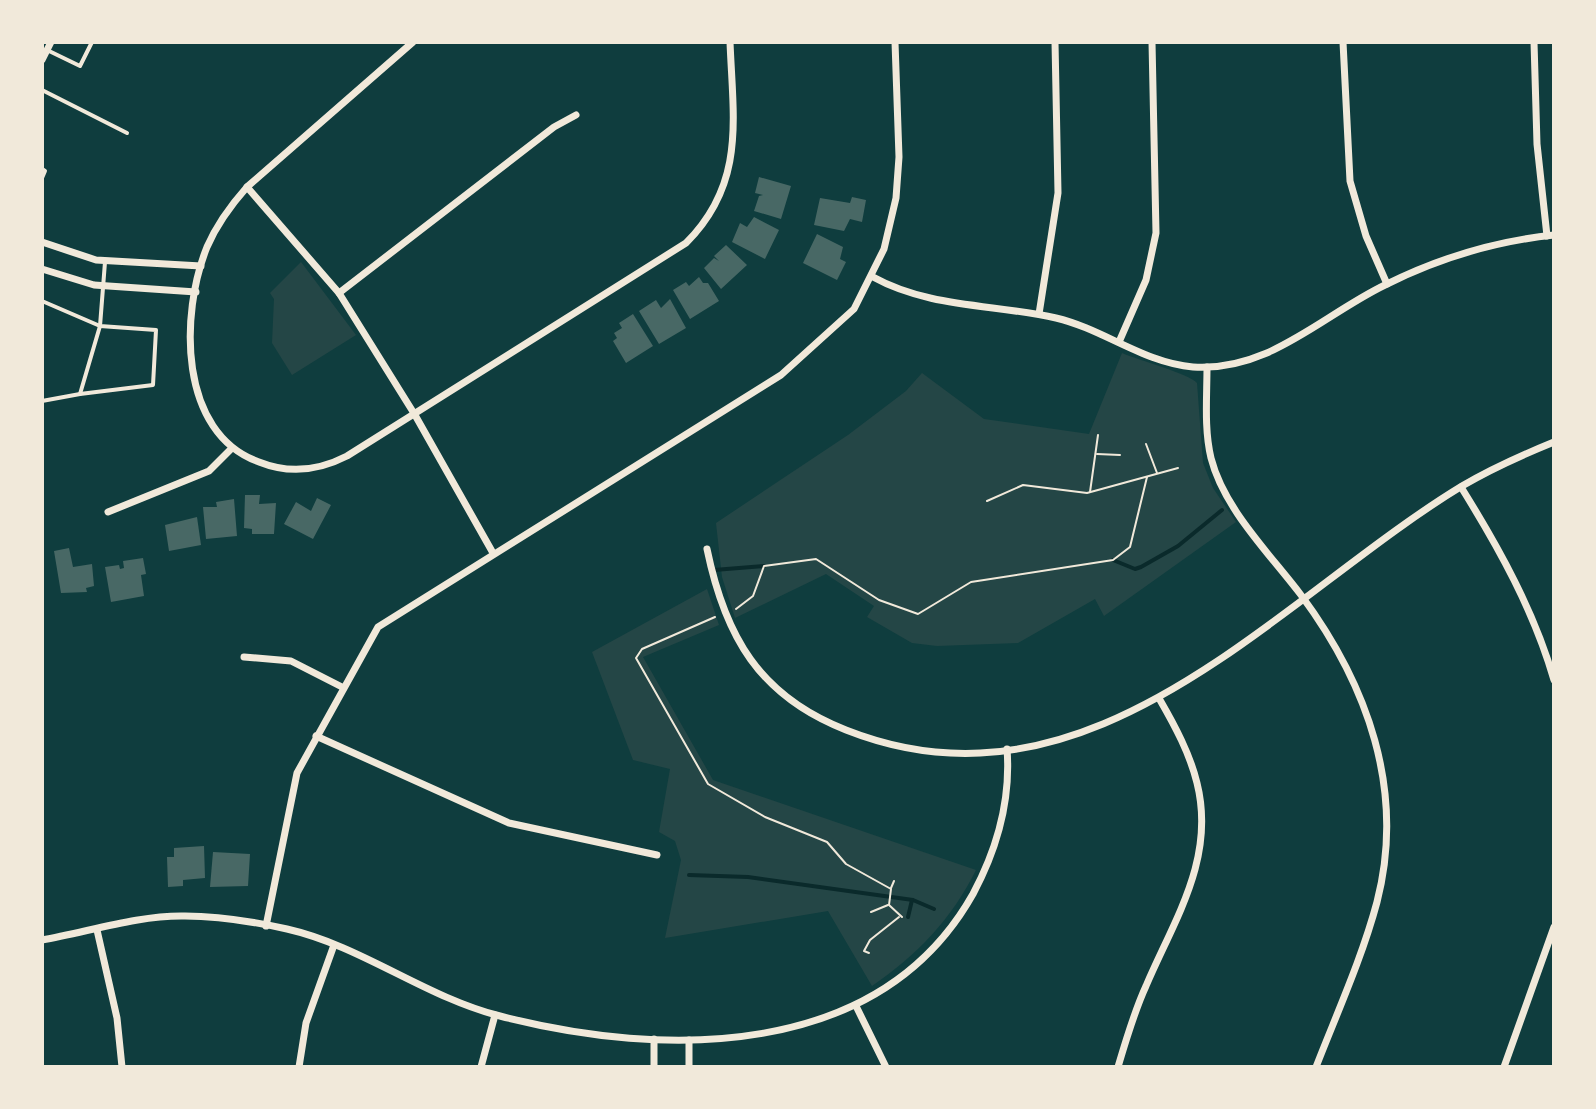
<svg xmlns="http://www.w3.org/2000/svg" width="1596" height="1109" font-family="Signika,sans-serif">
	<style>
		.green { fill: #244646 }
		.lines { fill: none; stroke-linecap: round; stroke-linejoin: round }
		.stream { stroke: #0a2a2b; stroke-width: 4 }
		.building { fill: #486865 }
		.path { stroke: #f1e9da; stroke-width: 2 }
		.service { stroke: #f1e9da; stroke-width: 4 }
		.minor { stroke: #f1e9da; stroke-width: 7 }
	</style>
	<rect width="100%" height="100%" fill="#0f3d3e"/>
	<g class="green">
		<polygon points="301,262 356,335 292,375 272,343 274,299 270,293"/>
		<path d="M1122,353C1138,360 1190,374 1197,383L1203,463L1213,488L1236,522L1104,616L1095,599L1018,643L937,646L912,643L867,617L874,606L826,574L735,618L722,577L716,523L848,435L906,391L922,373L984,419L1089,434Z"/>
		<path d="M707,589L719,625L643,657L713,780L976,870C951,920 918,954 872,986L828,911L665,938L681,860L675,841L659,832L670,769L633,760L592,652Z"/>
	</g>
	<g class="lines">
		<g class="stream">
			<polyline points="1113,560 1135,569 1141,567 1178,546 1222,510"/>
			<polyline points="714,570 764,566"/>
			<polyline points="689,875 748,877 913,900 934,909"/>
			<polyline points="908,917 912,900"/>
		</g>
	</g>
	<g class="building">
		<polygon points="759,177 791,186 781,219 754,211 759,196 763,195 755,193"/>
		<polygon points="852,197 866,200 862,222 850,219 844,231 814,225 820,198 850,203"/>
		<polygon points="754,217 779,230 765,259 732,242 740,223 747,227"/>
		<polygon points="817,234 843,247 840,259 846,262 837,280 803,263"/>
		<polygon points="726,245 747,265 721,289 704,268 714,258 719,261 714,256"/>
		<polygon points="699,277 703,283 708,283 719,301 690,319 673,290 686,282 689,286"/>
		<polygon points="670,299 686,328 659,344 639,311 656,300 661,308"/>
		<polygon points="633,314 653,346 626,363 613,341 617,338 614,333 622,328 619,323"/>
		<polygon points="245,495 260,495 259,504 276,503 274,534 252,534 252,529 244,528"/>
		<polygon points="317,498 331,505 313,539 284,524 296,502 311,511"/>
		<polygon points="234,499 237,536 206,539 203,507 217,507 216,502"/>
		<polygon points="197,517 201,545 169,551 165,525"/>
		<polygon points="69,548 73,567 92,564 94,586 86,588 87,592 61,593 54,551"/>
		<polygon points="143,558 146,574 141,575 144,596 111,602 105,567 119,565 120,569 124,568 123,561"/>
		<polygon points="204,846 205,878 183,880 183,886 168,887 167,857 174,857 174,848"/>
		<polygon points="213,852 250,854 248,886 210,887"/>
	</g>
	<g class="lines">
		<g class="path">
			<polyline points="1146,444 1157,473"/>
			<polyline points="1097,454 1120,455"/>
			<polyline points="1090,492 1098,435"/>
			<polyline points="987,501 1023,485 1087,493 1178,468"/>
			<polyline points="736,609 753,596 764,566 816,559 879,600 918,614 971,582 1113,560 1130,547 1147,477"/>
			<polyline points="715,617 642,649 636,658 708,784 765,817 827,842 846,864 891,889 889,905 902,917"/>
			<polyline points="891,888 894,881"/>
			<polyline points="871,912 888,905"/>
			<polyline points="869,953 864,951 870,940 899,917"/>
		</g>
		<g class="service">
			<polyline points="47,50 80,66 92,42"/>
			<polyline points="42,90 127,133"/>
			<polyline points="42,169 45,171 42,178"/>
			<polyline points="42,301 100,326 156,330 153,385 80,394"/>
			<polyline points="42,401 80,394 100,326 105,262"/>
		</g>
		<g class="minor">
			<path d="M413,42L247,187C231,205 217,224 207,247C180,314 178,433 259,462C289,474 318,471 347,456L686,243C746,183 733,119 730,42"/>
			<polyline points="1343,42 1350,181 1366,236 1387,284"/>
			<polyline points="1534,42 1537,144 1547,236"/>
			<polyline points="42,60 51,42"/>
			<polyline points="247,187 339,293 415,415 493,553"/>
			<polyline points="42,242 96,260 201,266"/>
			<polyline points="42,269 94,285 196,292"/>
			<path d="M873,277C929,308 994,304 1056,318C1103,329 1144,363 1193,367C1269,372 1321,316 1385,285C1437,259 1496,241 1554,235"/>
			<polyline points="339,293 554,127 576,115"/>
			<polyline points="1039,314 1058,193 1055,42"/>
			<polyline points="1119,342 1146,280 1156,233 1152,42"/>
			<path d="M1207,367C1207,397 1204,429 1211,458C1224,509 1270,554 1301,595C1367,684 1406,790 1377,902C1362,958 1337,1013 1316,1067"/>
			<path d="M1461,487C1499,548 1534,611 1554,680"/>
			<polyline points="108,512 209,471 231,449"/>
			<path d="M707,549C725,636 759,696 846,730C1092,827 1276,599 1462,486C1491,469 1522,455 1554,442"/>
			<polyline points="244,657 291,661 342,687"/>
			<polyline points="316,736 509,823 657,855"/>
			<polyline points="266,926 297,773 378,627 781,375 854,309 884,249 896,198 899,157 895,42"/>
			<polyline points="97,930 117,1018 122,1067"/>
			<path d="M42,940C88,932 138,915 185,916C218,916 255,922 287,929C362,946 425,997 500,1016C663,1058 879,1061 973,894C997,849 1011,800 1007,749"/>
			<polyline points="856,1006 886,1067"/>
			<polyline points="654,1039 654,1067"/>
			<polyline points="299,1067 306,1023 334,945"/>
			<polyline points="481,1067 495,1015"/>
			<polyline points="689,1067 689,1040"/>
			<path d="M1118,1067C1126,1040 1134,1012 1146,986C1174,920 1216,859 1197,783C1190,754 1175,726 1160,700"/>
			<polyline points="1504,1067 1554,927"/>
		</g>
	</g>
	<rect width="1596" height="1109" fill="none" stroke="#f1e9da" stroke-width="88"/>
</svg>
